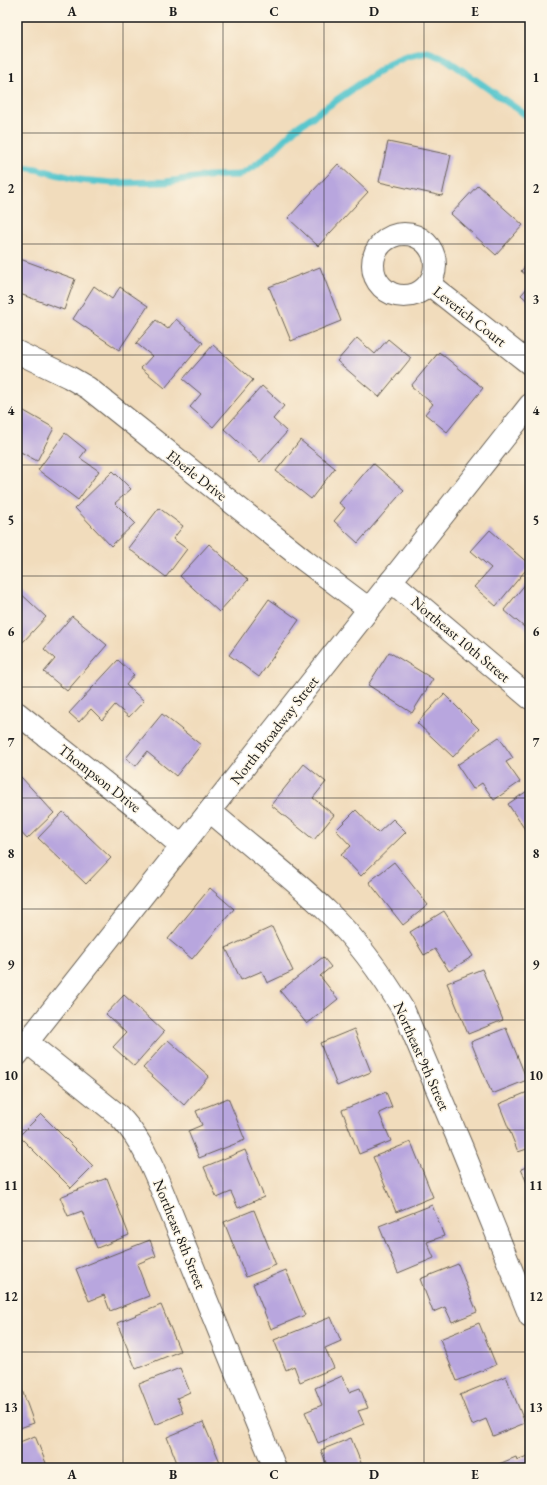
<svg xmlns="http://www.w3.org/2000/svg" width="547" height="1485" font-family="'EB Garamond',serif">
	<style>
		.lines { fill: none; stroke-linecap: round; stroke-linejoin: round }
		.stream { stroke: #58c6cd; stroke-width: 7 }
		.building { fill: #b8a6de }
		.minor-casing { stroke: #675f54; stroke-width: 24 }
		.secondary-casing { stroke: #675f54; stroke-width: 24 }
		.minor { stroke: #fff; stroke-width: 22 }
		.secondary { stroke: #fff; stroke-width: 22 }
		.grid { fill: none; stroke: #1c1c1c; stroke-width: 1; stroke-opacity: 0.55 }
		.labels { text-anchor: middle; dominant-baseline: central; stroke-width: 3; stroke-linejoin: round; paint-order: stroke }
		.street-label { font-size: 15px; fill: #1c1c1c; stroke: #fcf5e5 }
		.neatline { fill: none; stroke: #1c1c1c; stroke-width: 1.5 }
		.grid-label { font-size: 13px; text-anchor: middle; font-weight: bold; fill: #1c1c1c }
	</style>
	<rect width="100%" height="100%" fill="#fcf5e5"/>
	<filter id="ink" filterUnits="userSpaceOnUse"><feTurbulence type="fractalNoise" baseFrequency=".025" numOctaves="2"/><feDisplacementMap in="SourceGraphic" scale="8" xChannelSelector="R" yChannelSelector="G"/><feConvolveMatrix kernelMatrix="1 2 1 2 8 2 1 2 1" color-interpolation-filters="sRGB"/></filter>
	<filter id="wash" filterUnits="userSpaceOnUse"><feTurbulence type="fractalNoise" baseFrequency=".012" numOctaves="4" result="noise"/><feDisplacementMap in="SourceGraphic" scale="16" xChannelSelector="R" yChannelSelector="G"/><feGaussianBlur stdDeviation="0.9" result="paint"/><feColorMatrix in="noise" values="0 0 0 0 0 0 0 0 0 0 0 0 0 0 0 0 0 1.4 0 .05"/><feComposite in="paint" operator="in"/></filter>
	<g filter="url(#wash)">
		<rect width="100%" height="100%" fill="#f1dcbc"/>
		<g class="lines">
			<polyline class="stream" points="17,166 36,169 80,180 113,183 166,182 208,176 239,175 253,167 274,150 296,128 389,64 408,56 428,52 446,59 530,118"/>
		</g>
		<g id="blocks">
			<g class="building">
				<polygon points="388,142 451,155 442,196 379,182"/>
				<polygon points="338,164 368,192 318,246 288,218"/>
				<polygon points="478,185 523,225 496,255 451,214"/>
				<polygon points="20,259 75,279 64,310 17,293 17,267"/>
				<polygon points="530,261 530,278 521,271"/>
				<polygon points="320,267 341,321 291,341 269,287"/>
				<polygon points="530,285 530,303 521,295"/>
				<polygon points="94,286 112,299 120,287 148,306 119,350 73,319"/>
				<polygon points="176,319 203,343 165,388 141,368 152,356 136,343 156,320 168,329"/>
				<polygon points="357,338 375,354 388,339 411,358 379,397 337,361"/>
				<polygon points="213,345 253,380 213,427 190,407 201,394 183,379"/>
				<polygon points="439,352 483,388 447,432 425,414 433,404 411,386"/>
				<polygon points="262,386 284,406 273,419 287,432 260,462 224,429"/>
				<polygon points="17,407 54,428 37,461 17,450"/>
				<polygon points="65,433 86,450 80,458 99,471 78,500 38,470"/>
				<polygon points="300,440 335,468 311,499 276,471"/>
				<polygon points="373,463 404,490 358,543 334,521 345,508 339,503"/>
				<polygon points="113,471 131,489 115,503 135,523 111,546 75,508"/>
				<polygon points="159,508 183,526 173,539 187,549 166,577 128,548"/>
				<polygon points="490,530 530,565 496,606 474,587 491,568 471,551"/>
				<polygon points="209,544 248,580 219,612 180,576"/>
				<polygon points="527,582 530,585 530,632 504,610"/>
				<polygon points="17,590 46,617 23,642 17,637"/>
				<polygon points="269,599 299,620 259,677 229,655"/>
				<polygon points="72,616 107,645 67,691 44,672 55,659 44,649"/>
				<polygon points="389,652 433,679 412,713 368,685"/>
				<polygon points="118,660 134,675 126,685 144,701 129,717 115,705 102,720 91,709 79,722 69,713"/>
				<polygon points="444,694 479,729 453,757 417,723"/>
				<polygon points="162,714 201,745 176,776 147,752 136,766 126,758"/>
				<polygon points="499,737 513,758 506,762 520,782 494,800 482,783 473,789 457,765"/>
				<polygon points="304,764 326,782 313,798 334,815 314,840 271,805"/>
				<polygon points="21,777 54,813 27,839 17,828 17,781"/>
				<polygon points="530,789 530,837 508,804"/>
				<polygon points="356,810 378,833 393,819 406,832 361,876 341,855 351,846 336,830"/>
				<polygon points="63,812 111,858 86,884 38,838"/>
				<polygon points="394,862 428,905 403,925 369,882"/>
				<polygon points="210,888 234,909 192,959 168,939"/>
				<polygon points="444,911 473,956 449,971 435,949 424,955 410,932"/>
				<polygon points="272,927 293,971 267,983 262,971 241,980 226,948"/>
				<polygon points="323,957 331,967 320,976 338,999 307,1024 280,991"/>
				<polygon points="482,969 503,1020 468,1034 447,983"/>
				<polygon points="124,995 164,1032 134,1066 113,1047 126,1033 106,1014"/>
				<polygon points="506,1028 527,1080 492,1094 471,1042"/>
				<polygon points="354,1029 371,1072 337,1086 320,1043"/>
				<polygon points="168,1040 209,1076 184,1105 143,1068"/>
				<polygon points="530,1091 530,1148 518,1152 499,1104"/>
				<polygon points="386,1092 392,1107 379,1113 391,1141 359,1154 342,1110"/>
				<polygon points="228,1098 245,1140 199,1158 188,1131 202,1125 196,1111"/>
				<polygon points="41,1114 93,1166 71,1188 19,1136"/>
				<polygon points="411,1142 433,1197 396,1212 373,1157"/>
				<polygon points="245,1150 264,1197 238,1208 231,1192 217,1198 204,1167"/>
				<polygon points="530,1166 530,1190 521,1169"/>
				<polygon points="107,1178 129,1235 97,1248 82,1211 68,1216 60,1197"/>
				<polygon points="432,1205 444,1236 427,1242 434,1258 398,1273 379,1226"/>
				<polygon points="254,1210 276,1265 246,1277 224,1222"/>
				<polygon points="150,1240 156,1256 137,1264 149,1296 110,1311 104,1295 89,1301 76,1269"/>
				<polygon points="458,1264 477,1312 452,1322 445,1307 433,1312 420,1279"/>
				<polygon points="286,1270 305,1315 271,1329 253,1284"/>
				<polygon points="161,1305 180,1351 136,1369 117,1323"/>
				<polygon points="331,1317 341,1341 325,1348 334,1368 300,1382 294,1366 286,1370 274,1340"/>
				<polygon points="479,1323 496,1365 457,1381 440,1339"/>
				<polygon points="180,1368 190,1392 177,1398 183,1413 155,1425 139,1384"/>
				<polygon points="17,1376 34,1423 17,1429"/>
				<polygon points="342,1376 349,1392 360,1388 368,1408 358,1411 364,1424 318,1443 305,1412 322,1405 315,1388"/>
				<polygon points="506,1376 525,1423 493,1436 486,1419 472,1425 460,1395"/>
				<polygon points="203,1422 220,1462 210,1466 211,1468 179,1468 167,1437"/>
				<polygon points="35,1436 48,1468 17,1468 17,1443"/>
				<polygon points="351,1438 363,1468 328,1468 321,1450"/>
				<polygon points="530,1455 530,1468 489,1468 516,1457 517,1460"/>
			</g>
		</g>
	</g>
	<g filter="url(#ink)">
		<use href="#blocks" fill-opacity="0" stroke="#675f54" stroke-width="1"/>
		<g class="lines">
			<defs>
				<g id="minor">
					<circle cx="404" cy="265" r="31"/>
					<polyline points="429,284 530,364"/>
					<polyline points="17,352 69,377 88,388 304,560 369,609"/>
					<polyline points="391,581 530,698"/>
					<polyline points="17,713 144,814 181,846"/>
					<path d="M210,811C249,845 291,876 328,912C356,939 384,978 404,1011L462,1148L530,1316"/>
					<path d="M27,1042L118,1115C136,1133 146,1153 156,1176L275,1468"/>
				</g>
				<polyline id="secondary" points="17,1055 530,405"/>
			</defs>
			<use href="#minor" class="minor-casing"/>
			<use href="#secondary" class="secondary-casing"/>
			<use href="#minor" class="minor"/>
			<use href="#secondary" class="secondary"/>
		</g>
	</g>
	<path class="grid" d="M123,17V1468M223,17V1468M324,17V1468M424,17V1468M17,133H530M17,244H530M17,355H530M17,465H530M17,576H530M17,687H530M17,798H530M17,909H530M17,1020H530M17,1130H530M17,1241H530M17,1352H530"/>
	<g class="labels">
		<g class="street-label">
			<text transform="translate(470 316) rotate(38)">Leverich Court</text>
			<text transform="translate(197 475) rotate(38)">Eberle Drive</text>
			<text transform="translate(461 639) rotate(40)">Northeast 10th Street</text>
			<text transform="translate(274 730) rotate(-52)">North Broadway Street</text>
			<text transform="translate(100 778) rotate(38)">Thompson Drive</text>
			<text transform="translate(422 1056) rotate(66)">Northeast 9th Street</text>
			<text transform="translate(180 1234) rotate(68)">Northeast 8th Street</text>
		</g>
	</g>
	<rect width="547" height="1485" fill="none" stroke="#fcf5e5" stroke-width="44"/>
	<rect x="22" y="22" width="503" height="1441" class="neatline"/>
	<g class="grid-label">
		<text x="72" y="16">A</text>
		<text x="173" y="16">B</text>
		<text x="274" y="16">C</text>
		<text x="374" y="16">D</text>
		<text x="475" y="16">E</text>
		<text x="11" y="82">1</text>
		<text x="536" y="82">1</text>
		<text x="11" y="193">2</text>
		<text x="536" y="193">2</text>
		<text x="11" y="304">3</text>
		<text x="536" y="304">3</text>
		<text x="11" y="415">4</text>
		<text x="536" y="415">4</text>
		<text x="11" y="525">5</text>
		<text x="536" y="525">5</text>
		<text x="11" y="636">6</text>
		<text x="536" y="636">6</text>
		<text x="11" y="747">7</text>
		<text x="536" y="747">7</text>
		<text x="11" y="858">8</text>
		<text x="536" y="858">8</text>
		<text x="11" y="969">9</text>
		<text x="536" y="969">9</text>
		<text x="11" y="1080">10</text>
		<text x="536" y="1080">10</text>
		<text x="11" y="1190">11</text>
		<text x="536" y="1190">11</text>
		<text x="11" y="1301">12</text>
		<text x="536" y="1301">12</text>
		<text x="11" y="1412">13</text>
		<text x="536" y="1412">13</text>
		<text x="72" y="1479">A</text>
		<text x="173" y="1479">B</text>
		<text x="274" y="1479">C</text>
		<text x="374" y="1479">D</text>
		<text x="475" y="1479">E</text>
	</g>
</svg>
